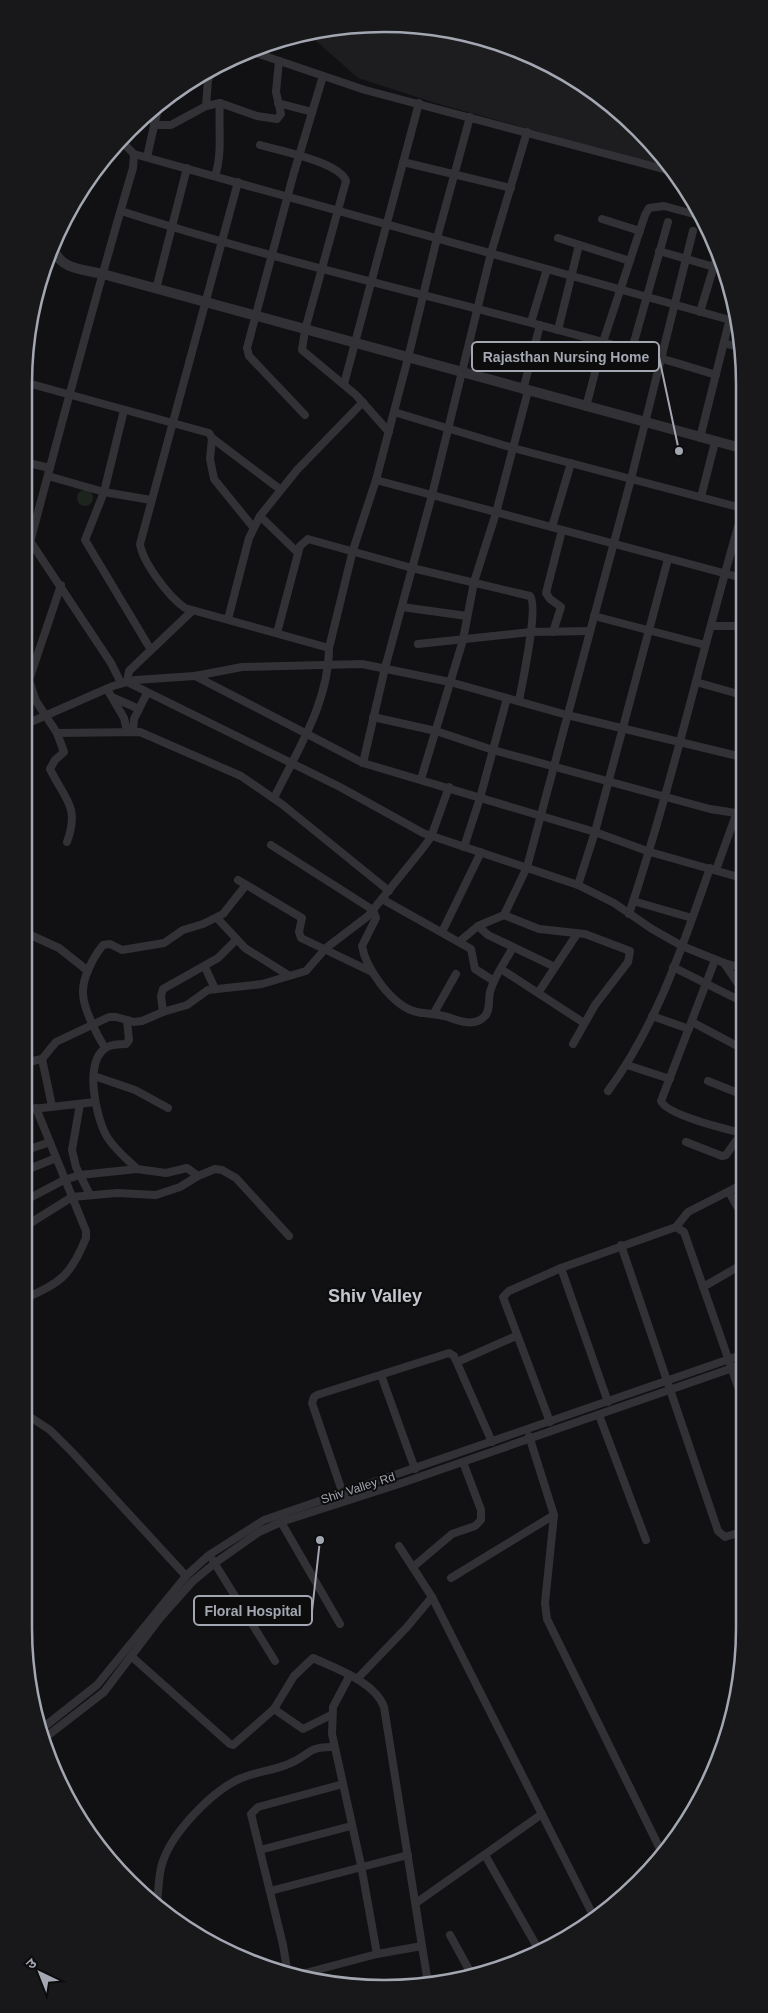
<svg xmlns="http://www.w3.org/2000/svg" width="768" height="2013" font-family="Helvetica,'Noto Sans Devanagari',sans-serif">
	<style>
		.built { fill: #1d1d1f }
		.green { fill: #1d241e }
		.lines { fill: none; stroke-linecap: round; stroke-linejoin: round }
		.minor { stroke: #323236; stroke-width: 8 }
		.tertiary { stroke: #323236; stroke-width: 10 }
		.labels { text-anchor: middle; dominant-baseline: central; stroke-width: 4; stroke-linejoin: round; paint-order: stroke }
		.street-label { font-size: 12px; fill: #a3a7b1; stroke: #0c0c0d }
		.district-label { font-size: 18px; font-weight: bold; fill: #c4c6ce; stroke: #0c0c0d }
		.rim { fill: none; stroke: #a3a7b1; stroke-width: 2.5 }
		.leader { fill: none; stroke: #a3a7b1; stroke-width: 2 }
		.callout-dot { fill: #a3a7b1; stroke: #0c0c0d; stroke-width: 2 }
		.callout { fill: #0c0c0d; stroke: #a3a7b1; stroke-width: 2 }
		.callout-label { font-size: 14px; text-anchor: middle; font-weight: bold; fill: #a3a7b1 }
	</style>
	<rect width="100%" height="100%" fill="#111012"/>
	<polygon class="built" points="408,25 478,36 584,84 655,147 669,168 435,103 358,78 308,34 337,27"/>
	<circle class="green" cx="85" cy="498" r="8"/>
	<g class="lines">
		<g class="minor">
			<polyline points="250,51 365,90 671,171"/>
			<polyline points="278,103 312,112"/>
			<polyline points="206,106 208,80 214,68"/>
			<polyline points="154,125 171,125 206,106 220,103 257,116 277,119 281,114 276,92 279,61"/>
			<path d="M260,145C280,151 339,162 346,181L305,330L302,350L356,395L389,432"/>
			<polyline points="134,154 730,320"/>
			<polyline points="147,157 159,104"/>
			<polyline points="403,162 511,188"/>
			<path d="M215,176C223,152 218,128 220,103"/>
			<path d="M238,182L140,544C143,563 169,597 185,608L329,648C329,702 297,751 274,798"/>
			<path d="M121,211C317,274 519,314 716,375"/>
			<polyline points="602,219 640,231"/>
			<polyline points="558,238 630,261"/>
			<polyline points="659,251 714,267"/>
			<polyline points="156,289 187,168"/>
			<polyline points="700,312 717,256"/>
			<polyline points="531,322 547,269"/>
			<polyline points="558,330 579,245"/>
			<polyline points="724,343 741,348"/>
			<polyline points="632,349 668,222"/>
			<polyline points="24,382 209,433 212,438 210,459 214,479 253,527"/>
			<polyline points="344,384 419,103"/>
			<polyline points="523,390 540,325"/>
			<polyline points="586,407 603,342 645,215 649,208 664,206 701,216"/>
			<polyline points="124,410 104,492 85,540 151,650"/>
			<polyline points="394,412 513,448 742,508"/>
			<polyline points="305,415 249,356 247,348 293,176 323,76"/>
			<polyline points="212,438 277,487"/>
			<polyline points="700,438 728,326 734,314"/>
			<polyline points="24,462 50,468"/>
			<polyline points="48,476 104,492 151,500"/>
			<polyline points="376,480 742,578"/>
			<polyline points="701,497 715,442"/>
			<polyline points="260,516 298,553"/>
			<polyline points="552,527 571,463"/>
			<polyline points="30,541 111,663 121,683"/>
			<path d="M24,565C59,433 94,300 133,168L134,154L126,146L118,143"/>
			<polyline points="61,585 29,680 36,701 57,733 140,732 241,776 283,805 389,891"/>
			<polyline points="402,607 467,616"/>
			<polyline points="192,611 129,671 127,682 340,787 423,833 578,885 614,903 652,929 682,946 724,963 743,968"/>
			<polyline points="594,616 705,645"/>
			<polyline points="228,619 249,538 260,516 297,470 363,402"/>
			<polyline points="711,626 742,626"/>
			<polyline points="553,632 561,607 550,599 546,593 562,530"/>
			<path d="M277,633L300,546L308,539L412,568L530,596C539,606 522,684 519,701"/>
			<polyline points="418,644 531,632 590,631"/>
			<polyline points="329,648 353,550 376,480 408,358 437,238 470,117"/>
			<polyline points="195,676 363,763 595,832 650,852 742,878"/>
			<polyline points="696,682 742,695"/>
			<polyline points="107,689 124,718 127,731"/>
			<polyline points="114,698 139,709"/>
			<polyline points="373,717 436,731 493,750 710,809 742,814"/>
			<polyline points="24,725 113,686 135,680 195,676 242,667 362,664 450,682 567,715 742,757"/>
			<polyline points="133,731 134,719 147,693"/>
			<path d="M57,733L64,752L55,760L50,769C65,800 80,806 67,842"/>
			<polyline points="363,763 385,668 432,495 491,253 527,132"/>
			<polyline points="421,779 463,640 474,582 496,513 528,391"/>
			<path d="M271,845L373,910L376,918L362,946C366,969 393,1007 417,1012C427,1014 437,1014 448,1017C459,1021 474,1027 484,1017C491,1011 488,1000 490,992C494,976 506,961 513,947"/>
			<polyline points="464,847 480,798 507,698"/>
			<polyline points="716,870 737,812"/>
			<polyline points="238,880 302,918 299,932 301,938 372,972"/>
			<polyline points="578,885 595,832 668,559"/>
			<polyline points="382,899 471,949 475,969 494,981"/>
			<polyline points="633,901 692,918"/>
			<path d="M629,914C673,782 703,646 742,513"/>
			<polyline points="504,915 539,929 585,934 630,951 628,962 595,1005 573,1044"/>
			<polyline points="217,918 245,948 288,975"/>
			<polyline points="478,926 488,935 555,967"/>
			<polyline points="24,932 59,948 88,971"/>
			<polyline points="442,932 481,852"/>
			<polyline points="460,941 478,926 504,915 527,867 631,479 693,231"/>
			<path d="M715,960L661,1101C667,1115 726,1129 742,1133"/>
			<polyline points="724,963 743,991"/>
			<polyline points="205,967 215,989"/>
			<polyline points="673,967 743,1002"/>
			<polyline points="501,969 584,1023"/>
			<polyline points="538,993 577,934"/>
			<polyline points="163,1012 161,996 163,989 218,958 236,940"/>
			<polyline points="434,1013 456,974"/>
			<polyline points="652,1016 689,1029"/>
			<path d="M127,1020L129,1040L126,1044C120,1044 113,1044 107,1047C83,1061 96,1116 106,1135C113,1148 127,1159 137,1169"/>
			<polyline points="692,1022 743,1049"/>
			<path d="M105,1048C97,1035 83,1008 83,993C82,978 94,956 103,945L110,944L122,950L164,943L183,930L203,924L223,914L246,885"/>
			<polyline points="42,1059 52,1106"/>
			<polyline points="24,1063 42,1059 56,1042 109,1017 116,1017 134,1022 142,1021 163,1012 187,1005 208,990 262,984 306,971 326,948 368,916 423,848 431,837 449,787"/>
			<polyline points="627,1065 670,1079"/>
			<polyline points="94,1076 135,1090 168,1108"/>
			<polyline points="708,1081 743,1095"/>
			<path d="M608,1091C657,1025 683,945 710,868"/>
			<polyline points="80,1104 72,1150 76,1167 90,1195"/>
			<polyline points="24,1110 95,1102"/>
			<polyline points="686,1142 722,1156 726,1155 743,1131"/>
			<polyline points="24,1151 50,1142"/>
			<polyline points="24,1171 56,1158"/>
			<polyline points="729,1192 743,1217"/>
			<polyline points="24,1201 64,1180 80,1175 137,1169 166,1173 187,1168 198,1176"/>
			<polyline points="24,1227 72,1197 117,1193 156,1195 180,1187 198,1176 215,1169 222,1170 236,1178 289,1236"/>
			<polyline points="676,1227 688,1212 743,1184"/>
			<polyline points="621,1245 718,1531 725,1537 744,1531"/>
			<polyline points="561,1268 608,1402"/>
			<polyline points="703,1287 743,1264"/>
			<path d="M24,1299C61,1282 70,1277 86,1238V1231L36,1108"/>
			<polyline points="457,1362 516,1336"/>
			<polyline points="381,1375 415,1469"/>
			<polyline points="24,1413 50,1430 72,1452 186,1576"/>
			<polyline points="599,1415 646,1540"/>
			<polyline points="550,1422 503,1297 509,1291 561,1268 676,1227 684,1232 744,1404"/>
			<polyline points="529,1436 554,1515 545,1603 547,1619 663,1855"/>
			<polyline points="344,1497 312,1403 314,1397 317,1395 449,1353 454,1356 492,1442"/>
			<polyline points="281,1522 340,1624"/>
			<polyline points="399,1546 432,1597 595,1919"/>
			<polyline points="212,1559 275,1661"/>
			<polyline points="413,1567 452,1534 475,1526 481,1520 481,1510 463,1462"/>
			<polyline points="451,1578 554,1515"/>
			<path d="M131,1656L230,1744L233,1745L274,1709L294,1676L313,1658C335,1668 375,1682 384,1707L422,1946"/>
			<polyline points="350,1675 333,1707 332,1734 361,1865 377,1954"/>
			<polyline points="357,1679 407,1627 432,1597"/>
			<polyline points="274,1709 303,1729 331,1715"/>
			<polyline points="40,1730 97,1685 186,1576 209,1555 264,1520 744,1354"/>
			<polyline points="42,1740 104,1692 160,1618 192,1582 215,1563 259,1532 281,1522 399,1484 744,1364"/>
			<polyline points="260,1850 351,1826"/>
			<polyline points="485,1855 540,1952"/>
			<polyline points="270,1891 408,1855"/>
			<path d="M157,1903C159,1889 158,1874 163,1861C173,1832 211,1792 239,1779C254,1772 271,1771 286,1765C309,1757 306,1746 334,1747"/>
			<polyline points="416,1903 542,1814"/>
			<polyline points="450,1935 473,1977"/>
			<polyline points="288,1975 283,1945 251,1814 258,1807 343,1784"/>
			<polyline points="294,1976 377,1954 422,1946 428,1983"/>
			<polyline points="398,1983 398,1984"/>
		</g>
		<path class="tertiary" d="M52,247C61,270 81,269 103,274L741,448"/>
	</g>
	<g class="labels">
		<g class="street-label">
			<text transform="translate(358 1488) rotate(-18)">Shiv Valley Rd</text>
		</g>
		<g class="district-label">
			<text x="375" y="1296">Shiv Valley</text>
		</g>
	</g>
	<path d="M0 0H768V2013H0ZM384 32H384A352 352 0 0 1 736 384V1628A352 352 0 0 1 384 1980H384A352 352 0 0 1 32 1628V384A352 352 0 0 1 384 32Z" fill="#18181a" fill-rule="evenodd"/>
	<path class="rim" d="M384 32H384A352 352 0 0 1 736 384V1628A352 352 0 0 1 384 1980H384A352 352 0 0 1 32 1628V384A352 352 0 0 1 384 32Z"/>
	<path class="leader" d="M679 451L659 357M320 1540L312 1611"/>
	<g class="callout-dot">
		<circle cx="679" cy="451" r="5"/>
		<circle cx="320" cy="1540" r="5"/>
	</g>
	<g class="callout">
		<rect x="472" y="342" width="187" height="29" rx="5"/>
		<rect x="194" y="1596" width="118" height="29" rx="5"/>
	</g>
	<g class="callout-label">
		<text x="566" y="362">Rajasthan Nursing Home</text>
		<text x="253" y="1616">Floral Hospital</text>
	</g>
	<g transform="translate(40 1973) rotate(317)" stroke="#0c0c0d" stroke-width="4" paint-order="stroke">
	<path d="M0-4L9 19L0 12L-9 19Z" fill="#a3a7b1"/>
	<text y="-8" font-size="14" font-weight="bold" text-anchor="middle" fill="#a3a7b1">उ</text>
	</g>
</svg>
